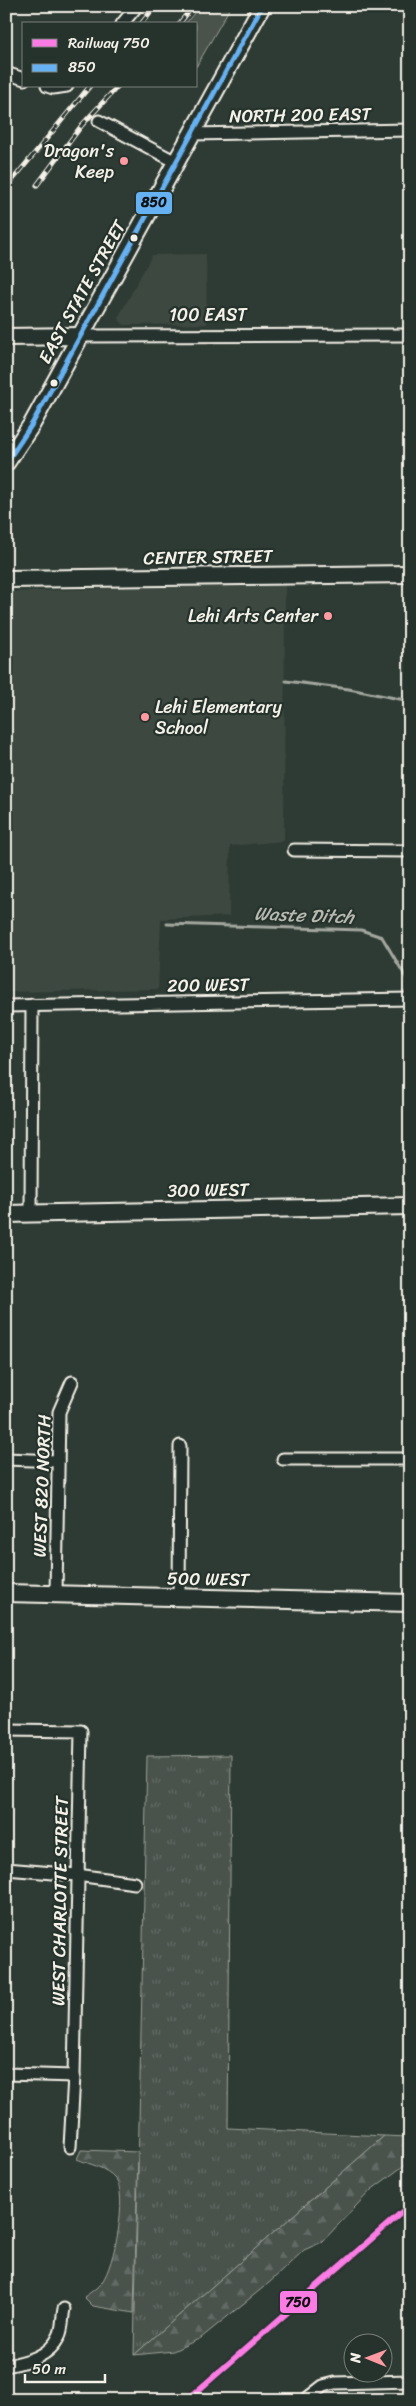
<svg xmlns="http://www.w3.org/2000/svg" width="416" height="2406" font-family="Sriracha,sans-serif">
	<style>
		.built { fill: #3c4841 }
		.grass { fill: url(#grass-tufts); stroke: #9ea29a }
		.forest { fill: url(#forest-firs); stroke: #9ea29a }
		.park { fill: #48524c; stroke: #9ea29a }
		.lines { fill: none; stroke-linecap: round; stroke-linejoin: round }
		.stream { stroke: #a4a8a0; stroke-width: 3 }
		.street-casing { stroke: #f4f1e8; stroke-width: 15 }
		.secondary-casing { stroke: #f4f1e8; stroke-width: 20 }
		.street { stroke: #26332d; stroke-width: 11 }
		.secondary { stroke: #26332d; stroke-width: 16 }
		.rail-casing { stroke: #f4f1e8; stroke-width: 5 }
		.rail { stroke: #26332d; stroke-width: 3; stroke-dasharray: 9; stroke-linecap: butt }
		.bus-1-casing { stroke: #26332d; stroke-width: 9 }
		.bus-1 { stroke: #66b1f2; stroke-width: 5 }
		.rail-1-casing { stroke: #26332d; stroke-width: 10 }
		.rail-1 { stroke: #fa7be4; stroke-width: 6 }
		.poi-dot { fill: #ff9aa2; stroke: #26332d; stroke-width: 2 }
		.bus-dot { fill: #f4f1e8; stroke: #26332d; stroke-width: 2 }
		.labels { text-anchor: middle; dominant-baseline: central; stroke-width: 4.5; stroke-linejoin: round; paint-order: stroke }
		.street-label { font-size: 18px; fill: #f4f1e8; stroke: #26332d }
		.poi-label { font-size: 18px; fill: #f4f1e8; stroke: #26332d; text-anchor: end }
		.water-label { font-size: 19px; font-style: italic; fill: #b8bab2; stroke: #26332d }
		.line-badge { stroke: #26332d; stroke-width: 2 }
		.pale-badge-label { font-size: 14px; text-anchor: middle; font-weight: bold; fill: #111 }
	</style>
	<defs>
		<pattern id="grass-tufts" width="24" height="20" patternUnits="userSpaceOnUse" patternTransform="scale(1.25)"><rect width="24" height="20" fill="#48524c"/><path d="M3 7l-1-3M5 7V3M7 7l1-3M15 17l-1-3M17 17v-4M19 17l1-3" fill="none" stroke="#636b66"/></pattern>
		<pattern id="forest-firs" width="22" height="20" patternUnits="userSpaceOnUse" patternTransform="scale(1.25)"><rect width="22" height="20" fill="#48524c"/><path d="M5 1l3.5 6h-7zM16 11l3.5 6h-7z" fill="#636b66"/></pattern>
	</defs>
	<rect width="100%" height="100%" fill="#2e3b34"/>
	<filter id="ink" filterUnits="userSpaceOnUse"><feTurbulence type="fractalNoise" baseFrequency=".02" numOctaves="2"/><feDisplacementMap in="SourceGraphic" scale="10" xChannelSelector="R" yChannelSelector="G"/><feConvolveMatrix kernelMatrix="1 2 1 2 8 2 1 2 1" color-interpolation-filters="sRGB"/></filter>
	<g filter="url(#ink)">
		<g class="built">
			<polygon points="206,254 207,324 124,325 118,318 152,255"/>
			<polygon points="285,583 284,841 230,846 229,916 161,919 158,989 6,992 6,592"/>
		</g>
		<polygon class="grass" points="231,1755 228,2128 384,2136 134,2355 147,1756"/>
		<g class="forest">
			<polygon points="384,2136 410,2137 410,2161 371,2190 322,2242 304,2250 270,2282 201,2338 173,2351 134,2355"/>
			<path d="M81,2150L138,2152L134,2313L93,2306L84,2297C90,2293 97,2288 102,2282C114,2266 129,2195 115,2178C107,2168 89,2164 77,2159Z"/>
		</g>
		<polygon class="park" points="200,6 231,6 196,67 196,24 185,24"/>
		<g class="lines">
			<g class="stream">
				<polyline points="286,681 349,689 410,701"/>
				<polyline points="167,924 361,930 382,937 410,984"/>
			</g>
			<defs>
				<g id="street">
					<polyline points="122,24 137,6"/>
					<polyline points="6,73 24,79"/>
					<polyline points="47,86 53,88 67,86"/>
					<polyline points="99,121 176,162"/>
					<polyline points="191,134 410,130"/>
					<polyline points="81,336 410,335"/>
					<polyline points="294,850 410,851"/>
					<polyline points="6,1006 410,999"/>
					<polyline points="31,1214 32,1005"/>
					<polyline points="6,1459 58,1461"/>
					<polyline points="283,1459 410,1459"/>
					<polyline points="56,1594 59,1412 72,1382"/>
					<polyline points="179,1598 180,1446"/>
					<polyline points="6,1730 81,1731 74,2076 70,2147"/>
					<polyline points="6,1869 77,1875 135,1883"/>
					<polyline points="6,2074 74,2076"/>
					<path d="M6,2366C26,2362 50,2357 59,2336C63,2329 62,2317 64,2309"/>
					<polyline points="305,2400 323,2386 335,2383 410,2381"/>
				</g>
				<g id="secondary">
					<polyline points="6,337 81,336"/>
					<polyline points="6,463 32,424 262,6"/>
					<polyline points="6,579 410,574"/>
					<polyline points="6,1214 410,1206"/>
					<polyline points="6,1593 410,1603"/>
				</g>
			</defs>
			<use href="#street" class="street-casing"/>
			<use href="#secondary" class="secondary-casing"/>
			<use href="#street" class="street"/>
			<use href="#secondary" class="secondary"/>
			<defs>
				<g id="rail">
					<polyline points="141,24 155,6"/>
					<polyline points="179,24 193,6"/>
					<polyline points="37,185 82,125 118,86"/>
					<polyline points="6,188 90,86"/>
				</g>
			</defs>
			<use href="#rail" class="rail-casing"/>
			<use href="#rail" class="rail"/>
			<defs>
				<polyline id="bus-1" points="6,463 32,424 262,6"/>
			</defs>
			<use href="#bus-1" class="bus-1-casing"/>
			<use href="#bus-1" class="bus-1"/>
			<defs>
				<polyline id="rail-1" points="187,2400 410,2205"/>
			</defs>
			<use href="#rail-1" class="rail-1-casing"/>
			<use href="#rail-1" class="rail-1"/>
		</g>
	</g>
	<g class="poi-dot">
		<circle cx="124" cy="161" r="5"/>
		<circle cx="328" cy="616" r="5"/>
		<circle cx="145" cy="717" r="5"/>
	</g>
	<g class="bus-dot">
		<circle cx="134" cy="238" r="4.5"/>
		<circle cx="54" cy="383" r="4.5"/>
	</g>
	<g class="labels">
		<g class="street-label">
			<text transform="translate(300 115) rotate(-1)">NORTH 200 EAST</text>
			<text transform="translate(82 292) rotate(-61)">EAST STATE STREET</text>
			<text x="208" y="315">100 EAST</text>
			<text transform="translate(208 557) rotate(-1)">CENTER STREET</text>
			<text transform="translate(208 985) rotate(-1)">200 WEST</text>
			<text transform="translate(208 1190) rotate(-1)">300 WEST</text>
			<text transform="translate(42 1486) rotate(-88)">WEST 820 NORTH</text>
			<text transform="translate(208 1579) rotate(1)">500 WEST</text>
			<text transform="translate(60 1901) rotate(-89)">WEST CHARLOTTE STREET</text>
		</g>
		<g class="poi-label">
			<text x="114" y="151">Dragon's<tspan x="114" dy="21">Keep</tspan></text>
			<text x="318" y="616">Lehi Arts Center</text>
			<text x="155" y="707" text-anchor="start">Lehi Elementary<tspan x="155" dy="21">School</tspan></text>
		</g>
		<g class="water-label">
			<text transform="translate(304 915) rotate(2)">Waste Ditch</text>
		</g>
	</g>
	<g class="line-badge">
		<rect x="135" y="191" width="38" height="24" rx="5" fill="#66b1f2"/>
		<rect x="279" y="2290" width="39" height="24" rx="5" fill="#fa7be4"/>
	</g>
	<g class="pale-badge-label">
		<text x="154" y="207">850</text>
		<text x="298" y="2307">750</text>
	</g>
	<rect width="416" height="2406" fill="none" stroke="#26332d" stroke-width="25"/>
	<rect x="12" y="12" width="391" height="2381" fill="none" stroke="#f4f1e8" stroke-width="2" filter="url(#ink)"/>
	<rect x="22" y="22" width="175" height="65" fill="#26332d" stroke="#787f78"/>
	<rect x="32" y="39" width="25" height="8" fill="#fa7be4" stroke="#787f78"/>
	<text x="68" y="48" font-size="15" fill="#f4f1e8">Railway 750</text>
	<rect x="32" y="64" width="25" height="8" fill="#66b1f2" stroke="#787f78"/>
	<text x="68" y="72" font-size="15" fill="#f4f1e8">850</text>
	<g transform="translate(368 2358) rotate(271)"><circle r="24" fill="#26332d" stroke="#787f78"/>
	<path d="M0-4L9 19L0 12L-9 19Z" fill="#ff9aa2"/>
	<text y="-8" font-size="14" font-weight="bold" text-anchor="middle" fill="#f4f1e8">N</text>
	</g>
	<path d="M25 2374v8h80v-8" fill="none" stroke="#f4f1e8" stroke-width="2.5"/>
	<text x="32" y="2374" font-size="15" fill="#f4f1e8" stroke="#26332d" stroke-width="4" paint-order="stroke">50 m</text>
</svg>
